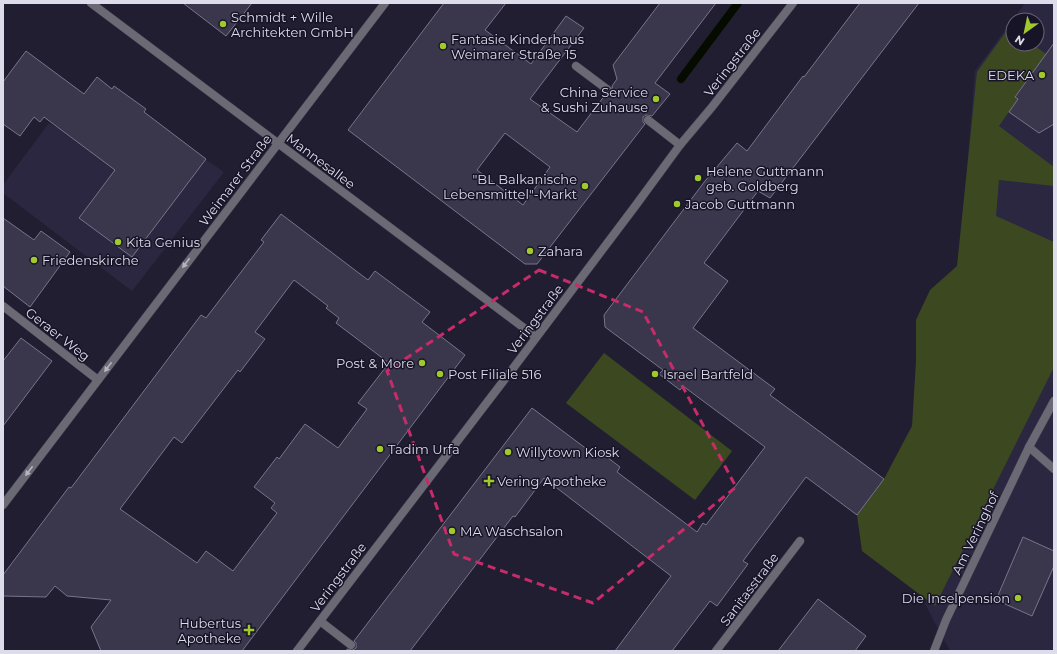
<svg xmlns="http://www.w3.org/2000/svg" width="1057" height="654" font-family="Montserrat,sans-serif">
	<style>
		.built { fill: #2b2740; fill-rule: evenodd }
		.green { fill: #3c4920 }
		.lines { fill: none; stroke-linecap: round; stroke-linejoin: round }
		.stream { stroke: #060b00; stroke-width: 8 }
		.building { fill: #3a374d; stroke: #77748c; fill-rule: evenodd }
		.service-casing { stroke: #3b394c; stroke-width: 9 }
		.minor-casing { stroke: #3b394c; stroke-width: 9 }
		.service { stroke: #6a6974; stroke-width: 8 }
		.minor { stroke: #6a6974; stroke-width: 8 }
		.oneway { fill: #b5b4c1 }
		.marked { fill: none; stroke: #c52c69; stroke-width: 3; stroke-dasharray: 8 5; stroke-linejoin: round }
		.poi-dot { fill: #a0c92c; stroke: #181428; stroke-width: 1.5 }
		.labels { text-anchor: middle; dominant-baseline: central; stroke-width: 3; stroke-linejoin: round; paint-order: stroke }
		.poi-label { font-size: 13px; fill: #dddcea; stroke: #181428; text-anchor: start }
		.street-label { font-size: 13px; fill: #dddcea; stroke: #181428 }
	</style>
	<rect width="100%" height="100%" fill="#211e32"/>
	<g class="built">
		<path d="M1025,3H1054V243L964,207L975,71ZM1013,20H1037V44H1013Z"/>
		<polygon points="49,123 63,131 115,170 205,159 224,172 132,291 3,193 3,185"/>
		<polygon points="1054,345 1054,651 950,651 925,604"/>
	</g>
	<g class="green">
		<polygon points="1010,26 1013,28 1013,44 1032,44 1046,54 1015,96 1018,99 999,126 1054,167 1054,186 999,180 996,216 1054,242 1054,367 935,606 862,551 857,515 884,479 912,426 916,361 916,320 930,290 957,266 977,72"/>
		<polygon points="604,353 732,451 695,500 566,403"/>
	</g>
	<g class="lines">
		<polyline class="stream" points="681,79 738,3"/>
	</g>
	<g class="building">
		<polygon points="183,3 252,3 226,36"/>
		<path d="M444,3H506L485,30L531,64L566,16L584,28L530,99L577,132L605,95H610L613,93V90L612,86L617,79L613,65L660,3H716L655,83L670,94L652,116L646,115L643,117V122L645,124L537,264H525L348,130ZM505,133L550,167L523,205L477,170Z"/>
		<polygon points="860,3 919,3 770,198 758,191 704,263 728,281 693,328 775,389 770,395 884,479 857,515 806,477 743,561 748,564 717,606 710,601 672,651 615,651 671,576 544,478 515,517 513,516 410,651 346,651 347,649 353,650 356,648 356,643 354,641 532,408 596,456 599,451 620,467 617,472 697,532 703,523 706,525 765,447 683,386 680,390 659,374 663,370 605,327 604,315 705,181 737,143 747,151 803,76 804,77"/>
		<polygon points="1054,43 1054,124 1039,133 1009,112 1018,99 1015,97"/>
		<polygon points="26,51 84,94 97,77 112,89 114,86 146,109 144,112 206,159 132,257 79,218 115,170 44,117 40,122 34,117 20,136 3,124 3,82"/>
		<path d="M281,214L368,280L375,271L430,312L422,322L465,355L242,651H101L91,627L111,600L67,596L55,586L46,597L3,596V575L69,487L71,488L201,315L206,318L264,242L261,240ZM294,280L328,306L326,308L339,318L336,323L389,363L358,403L367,409L338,448L305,424L279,459L277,457L254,487L275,503L271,508L277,513L233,571L206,551L197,563L120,509L174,437L182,443L238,370L240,372L265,339L255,332Z"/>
		<polygon points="3,218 34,240 41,231 70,252 30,307 3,286"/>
		<polygon points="21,338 52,361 3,426 3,361"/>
		<polygon points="1023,537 1054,551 1054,566 1032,616 996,600"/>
		<polygon points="818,599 866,636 855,651 778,651"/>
	</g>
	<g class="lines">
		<defs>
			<g id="service">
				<polyline points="576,66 608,90"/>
				<polyline points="648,120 680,145"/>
				<polyline points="1029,447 1054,469"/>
				<polyline points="320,621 351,645"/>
				<polyline points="934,651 946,620 1029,447 1054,401"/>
			</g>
			<g id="minor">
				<polyline points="91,3 536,337"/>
				<polyline points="3,306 98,380"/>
				<polyline points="3,505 385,3"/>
				<polyline points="297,651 511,371 636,205 680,145 712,107 793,3"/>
				<polyline points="716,651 800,541"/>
			</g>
		</defs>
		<use href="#service" class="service-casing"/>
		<use href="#minor" class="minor-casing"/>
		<use href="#service" class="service"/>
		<use href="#minor" class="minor"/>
	</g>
	<defs><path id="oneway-solid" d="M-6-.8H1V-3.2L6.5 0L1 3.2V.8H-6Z"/></defs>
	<g class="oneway">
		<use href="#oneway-solid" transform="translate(186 263) rotate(127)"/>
		<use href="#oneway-solid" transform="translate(108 367) rotate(127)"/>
		<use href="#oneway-solid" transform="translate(29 471) rotate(127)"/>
	</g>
	<path class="marked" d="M539,270L643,312L736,487L593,603L454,554L387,371Z"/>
	<g class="poi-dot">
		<circle cx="223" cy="24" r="4"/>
		<circle cx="443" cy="46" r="4"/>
		<circle cx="1042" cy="75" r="4"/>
		<circle cx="656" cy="99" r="4"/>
		<circle cx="698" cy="178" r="4"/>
		<circle cx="585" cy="186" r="4"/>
		<circle cx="677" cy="204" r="4"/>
		<circle cx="118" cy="242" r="4"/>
		<circle cx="530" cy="251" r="4"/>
		<circle cx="34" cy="260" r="4"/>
		<circle cx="422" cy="363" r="4"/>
		<circle cx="440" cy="374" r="4"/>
		<circle cx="655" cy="374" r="4"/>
		<circle cx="380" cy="449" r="4"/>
		<circle cx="508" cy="452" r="4"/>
		<path d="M487 475h4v4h4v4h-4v4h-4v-4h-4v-4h4z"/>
		<circle cx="452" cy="531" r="4"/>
		<circle cx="1018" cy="598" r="4"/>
		<path d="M247 624h4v4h4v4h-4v4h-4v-4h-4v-4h4z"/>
	</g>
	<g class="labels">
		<g class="poi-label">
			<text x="231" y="17">Schmidt + Wille<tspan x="231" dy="15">Architekten GmbH</tspan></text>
			<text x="451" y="39">Fantasie Kinderhaus<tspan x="451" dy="15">Weimarer Straße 15</tspan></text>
			<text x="1034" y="75" text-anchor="end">EDEKA</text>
			<text x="648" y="92" text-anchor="end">China Service<tspan x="648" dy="15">&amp; Sushi Zuhause</tspan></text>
			<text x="706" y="171">Helene Guttmann<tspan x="706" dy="15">geb. Goldberg</tspan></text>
			<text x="577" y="179" text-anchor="end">"BL Balkanische<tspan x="577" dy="15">Lebensmittel"-Markt</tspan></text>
			<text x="685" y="204">Jacob Guttmann</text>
			<text x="126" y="242">Kita Genius</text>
			<text x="538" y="251">Zahara</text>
			<text x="42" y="260">Friedenskirche</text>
			<text x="414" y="363" text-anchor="end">Post &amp; More</text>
			<text x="448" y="374">Post Filiale 516</text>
			<text x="663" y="374">Israel Bartfeld</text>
			<text x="388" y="449">Tadim Urfa</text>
			<text x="516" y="452">Willytown Kiosk</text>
			<text x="497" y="481">Vering Apotheke</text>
			<text x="460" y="531">MA Waschsalon</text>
			<text x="1010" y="598" text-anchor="end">Die Inselpension</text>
			<text x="241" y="623" text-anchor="end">Hubertus<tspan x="241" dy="15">Apotheke</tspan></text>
		</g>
		<g class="street-label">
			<text transform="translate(732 62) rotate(-52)">Veringstraße</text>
			<text transform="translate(321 161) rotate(37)">Mannesallee</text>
			<text transform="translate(235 180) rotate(-53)">Weimarer Straße</text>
			<text transform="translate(535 319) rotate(-53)">Veringstraße</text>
			<text transform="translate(58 334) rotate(38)">Geraer Weg</text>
			<text transform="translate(975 533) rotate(-64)">Am Veringhof</text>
			<text transform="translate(338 577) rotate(-53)">Veringstraße</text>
			<text transform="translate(749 589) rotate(-53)">Sanitasstraße</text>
		</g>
	</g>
	<rect width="1057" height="654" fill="none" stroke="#dddcea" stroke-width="8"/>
	<g transform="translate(1025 32) rotate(213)"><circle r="19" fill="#181428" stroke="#676476"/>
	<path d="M0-3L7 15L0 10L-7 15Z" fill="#a0c92c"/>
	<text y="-6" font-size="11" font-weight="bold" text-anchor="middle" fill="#dddcea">N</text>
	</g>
</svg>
